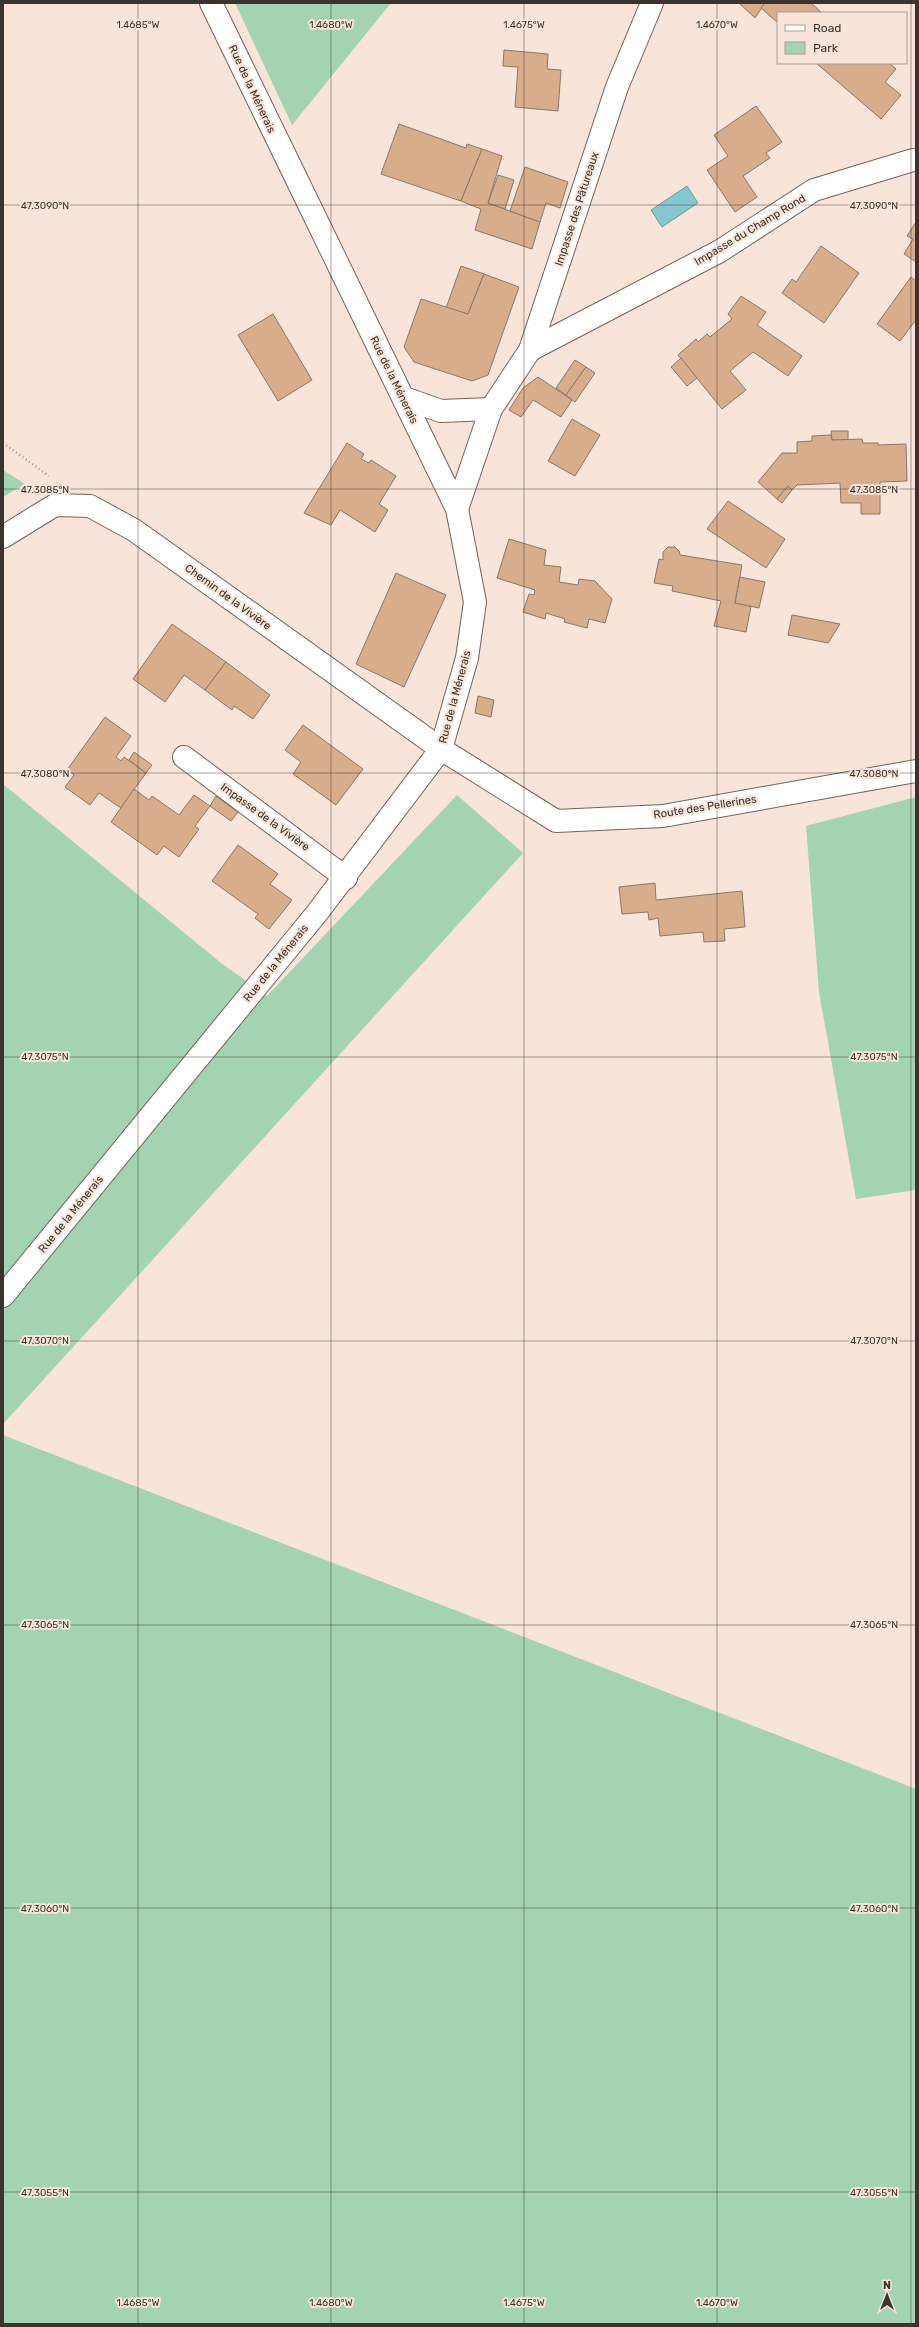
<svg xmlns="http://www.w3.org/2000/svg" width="919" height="2327" font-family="Rubik,sans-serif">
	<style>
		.green { fill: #a3d3b3 }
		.water { fill: #84c7ce; stroke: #6e9b9e }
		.building { fill: #d8ad8b; stroke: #88786c }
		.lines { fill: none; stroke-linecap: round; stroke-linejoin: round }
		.minor-casing { stroke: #746359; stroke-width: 24 }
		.path { stroke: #a6978f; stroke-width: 2.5; stroke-dasharray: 1 3; stroke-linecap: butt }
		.minor { stroke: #fff; stroke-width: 22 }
		.ticks { fill: none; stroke: #3a332e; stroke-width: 1; stroke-opacity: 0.45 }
		.labels { text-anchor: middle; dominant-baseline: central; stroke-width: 4; stroke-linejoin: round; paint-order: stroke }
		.street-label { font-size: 11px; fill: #3a332e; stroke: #f8e4d9 }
		.ticks-label { font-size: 10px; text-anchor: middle; fill: #3a332e; stroke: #f8e4d9; stroke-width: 4; stroke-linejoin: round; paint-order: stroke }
	</style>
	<rect width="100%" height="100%" fill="#f8e4d9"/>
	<g class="green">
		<polygon points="235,3 391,3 292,125"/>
		<polygon points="3,470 25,484 3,497"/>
		<polygon points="3,784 221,963 267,996 457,795 523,853 3,1424"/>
		<polygon points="916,797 916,1190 856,1199 819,992 806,826"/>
		<polygon points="3,1435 916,1789 916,2324 3,2324"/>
	</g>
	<polygon class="water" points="687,186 698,203 662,227 651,210"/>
	<g class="building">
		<polygon points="739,3 765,3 755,18"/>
		<polygon points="765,3 811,3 822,13 778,13 778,23 761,8"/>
		<polygon points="504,50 548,54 547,69 561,70 558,111 515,107 518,67 503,66"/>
		<polygon points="816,63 889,63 896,69 885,82 901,95 881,119"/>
		<polygon points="756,106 782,142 766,153 770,158 743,176 757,197 735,212 707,170 728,156 714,135"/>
		<polygon points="399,124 466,148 467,144 482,149 461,201 381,174"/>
		<polygon points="482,149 502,156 488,203 540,222 532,249 475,230 481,209 461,201"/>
		<polygon points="525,167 568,182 560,208 546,203 540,222 510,211"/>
		<polygon points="498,175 514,180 505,209 488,203"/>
		<polygon points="916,222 916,262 904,254 913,239 907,236"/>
		<polygon points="821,246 859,273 824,323 782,293 792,279 796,282"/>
		<polygon points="461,266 484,274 468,314 446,308"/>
		<polygon points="484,274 519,287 488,375 472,381 414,362 404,347 421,299 468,314"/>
		<polygon points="911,277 916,281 916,320 900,341 877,324"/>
		<polygon points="741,296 766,312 757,325 802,356 788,376 753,352 730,371 746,390 722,409 678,355 696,339 698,342 707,334 710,337 732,319 728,314"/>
		<polygon points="273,314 312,380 278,401 238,335"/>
		<polygon points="681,358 697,378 687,386 671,367"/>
		<polygon points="575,360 586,367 566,395 556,388"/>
		<polygon points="586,367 595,373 575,402 566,395"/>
		<polygon points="538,377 572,400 561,417 533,400 521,417 509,410 523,388"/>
		<polygon points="572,419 600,435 575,476 548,461"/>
		<polygon points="831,431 848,431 848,440 832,440"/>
		<polygon points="831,435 832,440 862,439 863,443 878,443 878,445 906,444 907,481 880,482 880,514 861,514 861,503 841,503 840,483 797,485 792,490 788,486 777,499 758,482 782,453 797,453 797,442 812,441 812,436"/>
		<polygon points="347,443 364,454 361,459 369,463 371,460 396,476 379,504 388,510 375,532 340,510 331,525 304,513"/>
		<polygon points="788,486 792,490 782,503 777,499"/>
		<polygon points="728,501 785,539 766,568 707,529"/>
		<polygon points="509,539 546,550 544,565 561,567 559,582 578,585 579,579 595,581 612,599 605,623 589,619 587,628 564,622 565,619 546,613 545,619 523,612 529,594 534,595 535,590 497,578"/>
		<polygon points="668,547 675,547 679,551 680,555 742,565 735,603 751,606 746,632 714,626 721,601 672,591 673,586 654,583 659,559 663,560 663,552"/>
		<polygon points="396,573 446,595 404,687 356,664"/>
		<polygon points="740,577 765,582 759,608 735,603"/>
		<polygon points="792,615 840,624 828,643 788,635"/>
		<polygon points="172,624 226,662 205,690 184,675 165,702 133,679"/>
		<polygon points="226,662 270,695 253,719 234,706 232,710 205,690"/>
		<polygon points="478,696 494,700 491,717 475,713"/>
		<polygon points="105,717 131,736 116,757 121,761 124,757 146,773 121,808 99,793 90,805 65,787 74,775 67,770"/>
		<polygon points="303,725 363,769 336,805 293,774 301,762 285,750"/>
		<polygon points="134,752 152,765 146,773 129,760"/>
		<polygon points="134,789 149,800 152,796 179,815 194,795 210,806 195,826 199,829 179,857 164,846 157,855 111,822"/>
		<polygon points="216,796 238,812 231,821 210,806"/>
		<polygon points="238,845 278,874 270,884 292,900 269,929 255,918 258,914 212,881"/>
		<polygon points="655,883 656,900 742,891 745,927 724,929 725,941 704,942 703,932 660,936 658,918 649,920 648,912 622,914 619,887"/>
	</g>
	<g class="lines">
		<defs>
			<g id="minor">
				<polyline points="530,350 720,251 814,190 913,160"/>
				<polyline points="404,398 441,411 491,409"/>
				<polyline points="457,509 491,409 530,350 617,87 652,3"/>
				<polyline points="3,537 55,505 90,506 134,530 441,749 556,821 663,816 916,771"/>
				<polyline points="184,757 346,878"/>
				<polyline points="3,1296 317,913 441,749 467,658 475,602 457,509 211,3"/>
			</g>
		</defs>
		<use href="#minor" class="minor-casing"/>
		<polyline class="path" points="3,443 49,476"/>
		<use href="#minor" class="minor"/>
	</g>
	<path class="ticks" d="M138,3V2324M331,3V2324M524,3V2324M717,3V2324M911,3V2324M3,205H916M3,489H916M3,773H916M3,1057H916M3,1341H916M3,1625H916M3,1908H916M3,2192H916"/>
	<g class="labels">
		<g class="street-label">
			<text transform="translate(252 89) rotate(65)">Rue de la Ménerais</text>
			<text transform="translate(577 209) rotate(-72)">Impasse des Pâtureaux</text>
			<text transform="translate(750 230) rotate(-31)">Impasse du Champ Rond</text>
			<text transform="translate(394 380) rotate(64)">Rue de la Ménerais</text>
			<text transform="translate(228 597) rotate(36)">Chemin de la Vivière</text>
			<text transform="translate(455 697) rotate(-75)">Rue de la Ménerais</text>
			<text transform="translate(705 807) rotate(-9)">Route des Pellerines</text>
			<text transform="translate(265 817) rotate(36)">Impasse de la Vivière</text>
			<text transform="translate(276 963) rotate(-51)">Rue de la Ménerais</text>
			<text transform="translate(71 1214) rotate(-51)">Rue de la Ménerais</text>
		</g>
	</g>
	<g class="ticks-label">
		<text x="138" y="28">1.4685°W</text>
		<text x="331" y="28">1.4680°W</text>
		<text x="524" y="28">1.4675°W</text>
		<text x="717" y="28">1.4670°W</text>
		<text x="45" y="209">47.3090°N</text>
		<text x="874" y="209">47.3090°N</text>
		<text x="45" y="493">47.3085°N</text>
		<text x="874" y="493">47.3085°N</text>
		<text x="45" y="777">47.3080°N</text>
		<text x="874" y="777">47.3080°N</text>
		<text x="45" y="1060">47.3075°N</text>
		<text x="874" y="1060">47.3075°N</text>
		<text x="45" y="1344">47.3070°N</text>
		<text x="874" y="1344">47.3070°N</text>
		<text x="45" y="1628">47.3065°N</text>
		<text x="874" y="1628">47.3065°N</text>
		<text x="45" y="1912">47.3060°N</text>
		<text x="874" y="1912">47.3060°N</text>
		<text x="45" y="2196">47.3055°N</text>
		<text x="874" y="2196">47.3055°N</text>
		<text x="138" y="2306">1.4685°W</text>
		<text x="331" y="2306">1.4680°W</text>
		<text x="524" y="2306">1.4675°W</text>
		<text x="717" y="2306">1.4670°W</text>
	</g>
	<rect width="919" height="2327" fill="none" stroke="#3a332e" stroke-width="8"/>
	<rect x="777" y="12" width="130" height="52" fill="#f8e4d9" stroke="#ac9d95"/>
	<rect x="785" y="25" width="20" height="6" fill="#ffffff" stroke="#ac9d95"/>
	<text x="813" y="32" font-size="12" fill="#3a332e">Road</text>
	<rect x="785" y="42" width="20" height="12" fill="#a3d3b3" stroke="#ac9d95"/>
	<text x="813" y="52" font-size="12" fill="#3a332e">Park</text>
	<g transform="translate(887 2295)" stroke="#f8e4d9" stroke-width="3" paint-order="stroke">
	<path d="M0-3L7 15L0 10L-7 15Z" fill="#3a332e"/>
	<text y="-6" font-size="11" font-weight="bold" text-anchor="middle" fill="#3a332e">N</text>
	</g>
</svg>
